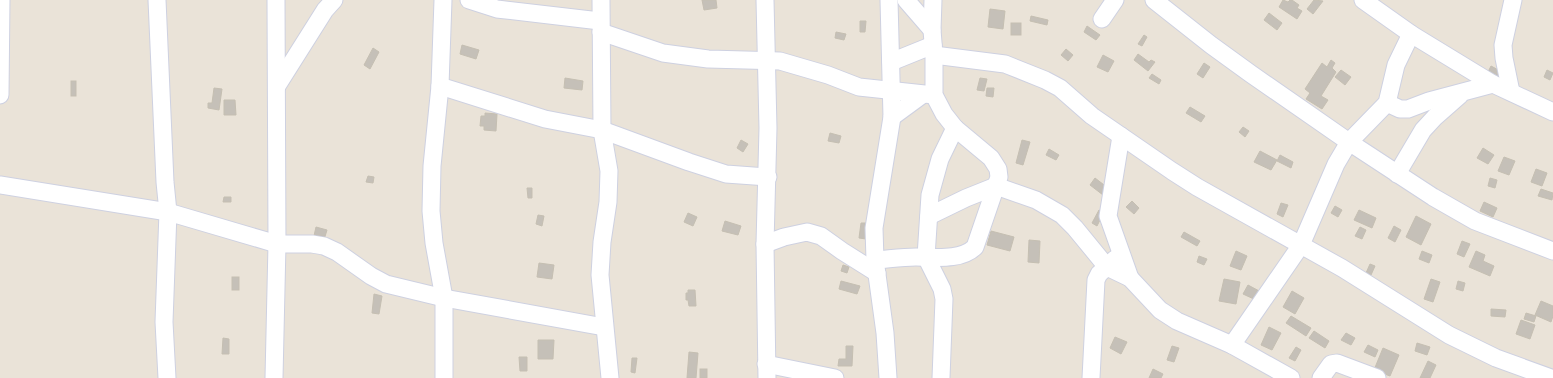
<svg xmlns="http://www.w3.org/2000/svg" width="1553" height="378" font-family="Quicksand,sans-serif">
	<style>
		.building { fill: #c5c0b8; stroke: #c5bfb2 }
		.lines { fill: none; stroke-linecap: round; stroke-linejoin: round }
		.minor-casing { stroke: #ced1e1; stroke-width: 19 }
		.minor { stroke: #fff; stroke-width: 17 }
	</style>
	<rect width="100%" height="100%" fill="#eae3d8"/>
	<g class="building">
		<polygon points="702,0 716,0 717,8 704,10"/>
		<polygon points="1283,0 1288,2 1290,0 1292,0 1299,5 1297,8 1302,11 1297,19 1279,7"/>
		<polygon points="1314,0 1323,1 1313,14 1307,9"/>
		<polygon points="990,9 1005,11 1003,29 988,27"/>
		<polygon points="1269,13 1282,23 1277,30 1264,20"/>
		<polygon points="1031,16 1048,20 1047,25 1030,21"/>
		<polygon points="860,21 866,21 865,32 860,32"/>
		<rect x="1011" y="23" width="10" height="12"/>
		<polygon points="1087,26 1100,35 1096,40 1084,32"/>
		<polygon points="836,32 846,34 844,40 835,38"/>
		<polygon points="1144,35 1147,37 1142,46 1138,44"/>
		<polygon points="462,45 479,50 476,59 460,54"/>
		<polygon points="373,48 379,52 370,69 364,65"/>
		<polygon points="1066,49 1073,55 1068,61 1061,55"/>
		<polygon points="1138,54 1149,62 1151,60 1155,62 1148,71 1134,60"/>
		<polygon points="1103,55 1114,61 1108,72 1097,67"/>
		<polygon points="1331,60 1335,63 1332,68 1336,72 1321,96 1328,100 1322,109 1306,99 1310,93 1305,89 1322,63 1327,67"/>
		<polygon points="1204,63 1210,67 1203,78 1197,74"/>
		<polygon points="1491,66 1504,73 1501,79 1488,72"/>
		<polygon points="1341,70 1351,77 1345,85 1335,77"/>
		<polygon points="1547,70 1553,73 1550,80 1544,77"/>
		<polygon points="1152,74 1161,80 1159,84 1149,78"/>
		<polygon points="565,78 583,81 582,90 564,88"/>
		<polygon points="980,78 987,79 984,91 977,90"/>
		<rect x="71" y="81" width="5" height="15"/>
		<polygon points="214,88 222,89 219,110 208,108 208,103 212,103"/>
		<polygon points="987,88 994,88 993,97 986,96"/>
		<polygon points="224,100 235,100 236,115 224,115"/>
		<polygon points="1190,107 1205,116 1201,122 1186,113"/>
		<polygon points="485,113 497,114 496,131 484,130 484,126 480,126 481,116 485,116"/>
		<polygon points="1243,127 1249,131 1245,137 1239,132"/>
		<polygon points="830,133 841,136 839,143 828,141"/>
		<polygon points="741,140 748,144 743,152 737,148"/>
		<polygon points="1022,140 1030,142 1023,165 1016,163"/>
		<polygon points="1483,148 1494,155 1488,164 1477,158"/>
		<polygon points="1049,149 1059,155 1056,160 1046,155"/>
		<polygon points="1260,151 1277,160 1271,170 1254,162"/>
		<polygon points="1280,155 1293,162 1291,168 1277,161"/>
		<polygon points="1504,157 1515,161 1509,175 1498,171"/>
		<polygon points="1536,169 1547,173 1542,186 1531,182"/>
		<polygon points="368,176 374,177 373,183 366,182"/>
		<polygon points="1095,178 1108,188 1103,195 1090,185"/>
		<polygon points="1490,178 1497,180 1495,188 1488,186"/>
		<polygon points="527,188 532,188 532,198 528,198"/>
		<polygon points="1541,189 1553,193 1552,200 1538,196"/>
		<polygon points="224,197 231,197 231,202 223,202"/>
		<polygon points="1132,201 1139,208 1134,214 1126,207"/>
		<polygon points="1484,202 1497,208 1493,217 1480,211"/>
		<polygon points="1281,203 1288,205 1283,217 1277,214"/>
		<polygon points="1335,206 1342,210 1338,217 1331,213"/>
		<polygon points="1099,210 1104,212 1097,226 1092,223"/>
		<polygon points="1359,210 1376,218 1372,228 1354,220"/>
		<polygon points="688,213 697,217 693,226 684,222"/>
		<polygon points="538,215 544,216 542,226 536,224"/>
		<polygon points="1416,216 1431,224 1421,245 1406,237"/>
		<polygon points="725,221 741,226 738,235 722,231"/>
		<polygon points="861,223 868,223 866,239 859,238"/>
		<polygon points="1394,226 1401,230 1395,242 1388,238"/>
		<polygon points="316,227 327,230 323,243 313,240"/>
		<polygon points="1360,227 1366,230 1362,239 1355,236"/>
		<polygon points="991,231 1014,237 1010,251 987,245"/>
		<polygon points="1184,232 1200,241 1197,246 1181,237"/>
		<polygon points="1029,240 1040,241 1039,263 1028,262"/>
		<polygon points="1462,241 1470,244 1464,257 1457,254"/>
		<polygon points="1236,251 1247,256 1241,270 1230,266"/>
		<polygon points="1422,251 1432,255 1429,263 1419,259"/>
		<polygon points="1476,251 1485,255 1483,261 1494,266 1490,276 1469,267"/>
		<polygon points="1199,256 1207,259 1204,265 1197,262"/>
		<polygon points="539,263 554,265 552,279 537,277"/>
		<polygon points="1370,264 1375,266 1371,275 1366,273"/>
		<polygon points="843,265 849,267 847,273 841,271"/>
		<rect x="232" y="277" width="7" height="13"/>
		<polygon points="1224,279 1240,282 1236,304 1219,301"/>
		<polygon points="1431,279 1440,282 1433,302 1424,299"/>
		<polygon points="841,281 860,286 857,294 839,289"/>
		<polygon points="1458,281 1465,283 1463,291 1456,289"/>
		<polygon points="1248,285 1261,292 1256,300 1243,294"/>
		<polygon points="688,290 695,290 696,306 689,306 688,300 686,300 686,293 688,293"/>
		<polygon points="1292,291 1304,298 1295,314 1283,307"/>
		<polygon points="374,294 382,296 379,314 372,313"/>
		<polygon points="1541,301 1553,306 1553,316 1551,322 1535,315"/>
		<polygon points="1491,309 1506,310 1505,317 1491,316"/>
		<polygon points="1526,313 1536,316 1534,322 1524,319"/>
		<polygon points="1291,316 1311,328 1306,336 1286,323"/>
		<polygon points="1521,320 1535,325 1530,339 1516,334"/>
		<polygon points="1269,327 1281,333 1272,350 1261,345"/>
		<polygon points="1314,331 1329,341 1325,348 1309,338"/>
		<polygon points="1346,333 1355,338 1351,345 1341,340"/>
		<polygon points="1115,337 1127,342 1121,354 1110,348"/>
		<polygon points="223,338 229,339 229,354 222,354"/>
		<polygon points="538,340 554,340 553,359 538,359"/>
		<polygon points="1417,343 1430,347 1427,355 1415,351"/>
		<polygon points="1368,345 1378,350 1375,357 1364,352"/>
		<polygon points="846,346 853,346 852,366 838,366 839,359 846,359"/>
		<polygon points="1172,346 1179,348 1174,362 1167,360"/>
		<polygon points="1296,347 1301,350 1295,361 1289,358"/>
		<polygon points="1383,348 1399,355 1390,376 1374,370"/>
		<polygon points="689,352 698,353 696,378 687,378"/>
		<polygon points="519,357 527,357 527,371 520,371"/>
		<polygon points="632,358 637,358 635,373 631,372"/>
		<polygon points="1428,361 1436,365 1430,378 1420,378"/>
		<rect x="700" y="369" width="7" height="9"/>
		<polygon points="1153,369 1163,374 1161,378 1149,378"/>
	</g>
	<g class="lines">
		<defs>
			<g id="minor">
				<polyline points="157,0 165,182 168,212 164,322 167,378"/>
				<polyline points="443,0 440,86 432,166 431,211 434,243 444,298 444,378"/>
				<polyline points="469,0 497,9 600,21"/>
				<polyline points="601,0 602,130 609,171 608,202 602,242 600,275 610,378"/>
				<polyline points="765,0 768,128 765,244 767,378"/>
				<polyline points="906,0 932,30"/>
				<polyline points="1154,0 1211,45 1251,74 1349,142 1433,197 1475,221 1553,251"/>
				<polyline points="1363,0 1411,34 1493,84 1553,112"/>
				<polyline points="1102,19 1115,0"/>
				<polyline points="601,32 663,53 708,59 780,61 828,75 859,87 934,95"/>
				<polyline points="934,55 1005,64 1045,80 1060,88 1092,116 1172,171 1197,187 1342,268 1449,335 1496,358 1551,378"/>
				<polyline points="891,62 933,45"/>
				<polyline points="277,86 325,10 334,0"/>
				<polyline points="440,86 545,119 602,130 689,162 726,174 768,177"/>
				<polyline points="1511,92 1504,58 1503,45 1513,0"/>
				<polyline points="0,95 1,0"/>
				<polyline points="1387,103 1400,109 1408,109 1429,101 1493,84"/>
				<polyline points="892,117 922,95"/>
				<polyline points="1121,136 1108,216 1130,278"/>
				<polyline points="1397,174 1423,130 1435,117 1460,95"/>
				<polyline points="0,185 168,212 277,244 312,244 324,246 337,252 371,276 386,284 444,298 604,327"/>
				<polyline points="929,216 966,198 996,186 1036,200 1062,215 1075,228 1107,267 1130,278 1160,310 1177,321 1232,345 1291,378"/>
				<polyline points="765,244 784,237 807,232 821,236 842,251 877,273"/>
				<path d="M875,260C889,259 902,257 916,257C934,257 961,261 975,247L999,177L998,169L991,158L955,128L944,114L934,95V55L932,30L933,0"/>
				<polyline points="1232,345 1301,245 1336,164 1349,142 1387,103 1396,65 1411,34"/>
				<polyline points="766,364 835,378"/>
				<polyline points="274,378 277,244 276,0"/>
				<polyline points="888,378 885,333 875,260 874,228 892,117 889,0"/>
				<polyline points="941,378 944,299 942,289 926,257 930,195 940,159 955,128"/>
				<polyline points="1091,378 1096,280 1099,274 1115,259"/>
				<polyline points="1321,378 1331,364 1337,363 1377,378"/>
			</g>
		</defs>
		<use href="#minor" class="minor-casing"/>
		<use href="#minor" class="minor"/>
	</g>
</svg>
